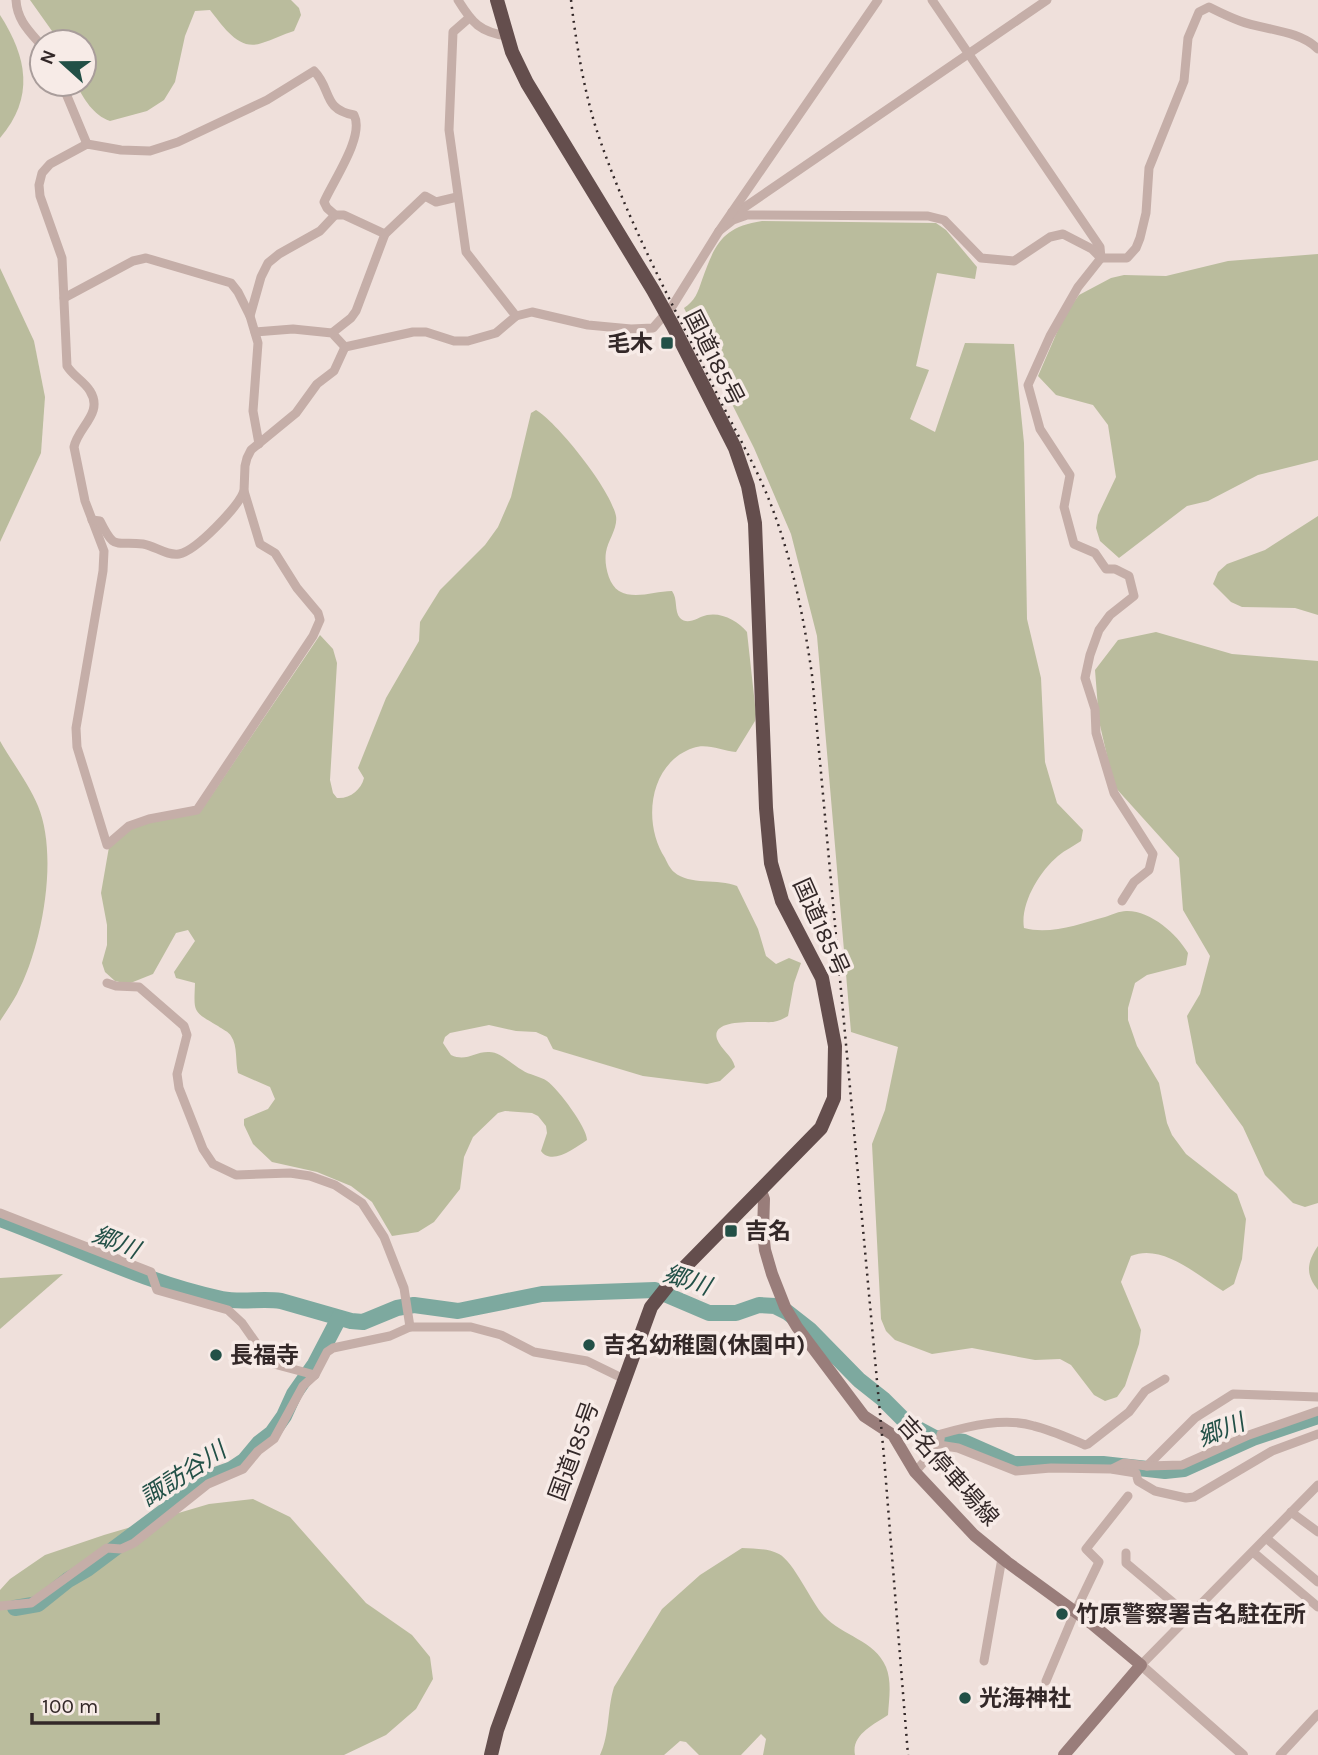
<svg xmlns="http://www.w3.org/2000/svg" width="1318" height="1755" font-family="Karla,'Noto Sans JP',sans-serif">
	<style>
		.green { fill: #babc9d }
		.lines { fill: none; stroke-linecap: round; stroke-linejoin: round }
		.river { stroke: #7da99f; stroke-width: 16 }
		.minor { stroke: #c5aea8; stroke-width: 9 }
		.tertiary { stroke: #c5aea8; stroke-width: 10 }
		.secondary { stroke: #997d7a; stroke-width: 12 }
		.trunk { stroke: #644e4d; stroke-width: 14 }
		.rail { stroke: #332828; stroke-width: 2.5; stroke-dasharray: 2 5; stroke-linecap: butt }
		.poi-dot { fill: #225047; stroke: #f7ebe7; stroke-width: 2.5 }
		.labels { text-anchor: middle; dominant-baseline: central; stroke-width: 7; stroke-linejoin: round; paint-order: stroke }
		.poi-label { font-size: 23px; font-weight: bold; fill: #332828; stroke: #f7ebe7; text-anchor: start }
		.street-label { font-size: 23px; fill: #332828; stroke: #f7ebe7 }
		.water-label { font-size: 24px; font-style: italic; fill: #225047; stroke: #f7ebe7 }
	</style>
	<rect width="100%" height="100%" fill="#efe0db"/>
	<g class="green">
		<path d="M30,0H291L299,8L301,15L294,31C283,34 273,40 262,43C239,52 223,26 210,10L195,11L185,36L175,82L164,100L147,111L110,121C93,115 84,99 76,84H84V42H57L52,31Z"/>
		<path d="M0,15C27,57 35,97 0,138Z"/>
		<path d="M762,221L936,223L946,230L977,267L975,279L937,273L916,366L929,370L910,419L935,432L965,343L1014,344L1024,443L1027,619L1041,678L1045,762L1057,803L1083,830L1081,841C1074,846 1065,850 1058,856C1039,872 1020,904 1024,928C1050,935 1080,924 1105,917C1111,915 1120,911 1126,911C1150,910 1177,934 1188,953L1186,965L1147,975L1135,983L1128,1008V1020L1137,1046L1159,1083L1167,1123L1172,1135L1186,1154L1237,1194L1246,1219L1242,1259L1234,1284L1223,1291C1197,1275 1162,1243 1131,1256L1121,1282L1141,1330L1139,1344L1125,1386L1117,1397L1105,1401L1094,1395L1071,1365L1060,1359L1035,1360L972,1348L932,1354L895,1340L886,1331L881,1319L872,1144L885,1110L898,1047L851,1032L817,636L791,534L754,448L684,308C695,301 698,292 702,280C715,244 722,227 762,221Z"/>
		<polygon points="1318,254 1318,460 1258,475 1208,501 1187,506 1119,558 1100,541 1096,528 1098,515 1116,477 1108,425 1093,405 1056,395 1038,376 1064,316 1079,295 1111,278 1124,275 1166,276 1228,261"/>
		<polygon points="0,268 34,341 45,397 41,453 0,542"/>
		<path d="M536,410C558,423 611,490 616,516C618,528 608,540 606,552C604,563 608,584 619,591C635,600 654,591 672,591C678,599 674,611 680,618C688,626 698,617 707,615C722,612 738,621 747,632L756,714L755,721L736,752C722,751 707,743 693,748C649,763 642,823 665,858C667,862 670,869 674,872C690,886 718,878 737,886L758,929L766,956L776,964L789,958L801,963L794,983L788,1016C783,1019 779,1021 773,1022C761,1023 710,1017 717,1039C721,1050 732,1055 735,1067L720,1081L707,1084L643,1076L553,1049L547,1037L536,1032L516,1031L489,1025L450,1033L445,1037L443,1043L451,1055C466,1062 474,1052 488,1052C500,1051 512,1065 522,1070C529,1075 540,1076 547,1081C558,1089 587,1127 587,1140C575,1148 552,1166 541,1151L547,1133L546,1126L538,1116L532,1113L505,1111L498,1113L473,1137L464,1157L460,1189L434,1222L418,1232L392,1236L372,1202L351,1186L317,1172L272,1162L253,1144L244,1125V1119L268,1109L275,1099L270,1087L238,1073C235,1062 238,1046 231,1036C229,1032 222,1029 218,1026C192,1011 194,1013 195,983L176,978L174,972L195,941L188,930L176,933L153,974L128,984L115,981L105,972L102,963L107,945V925L101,893L109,847L134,826L207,802L320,635L333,649L337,663L330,780L333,793L337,798C350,799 361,790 364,778L358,768L386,698L419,641L420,622L440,590L485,545L498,527L511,497L531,413Z"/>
		<polygon points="1318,516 1318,615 1295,608 1242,607 1231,602 1213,584 1218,572 1227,564 1265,550"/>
		<polygon points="1156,632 1232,654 1318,661 1318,1203 1305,1207 1293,1203 1265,1175 1243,1127 1196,1063 1187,1016 1200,994 1210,956 1183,910 1179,858 1114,786 1099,721 1095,670 1118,640"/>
		<path d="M0,741C12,762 29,784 38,806C59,857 42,947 17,994C12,1003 6,1012 0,1021Z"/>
		<path d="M1318,1246V1290C1305,1274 1307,1262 1318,1246Z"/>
		<polygon points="63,1274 0,1329 0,1278"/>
		<polygon points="253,1499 290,1517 366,1603 412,1635 430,1657 433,1679 416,1709 386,1735 344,1755 0,1755 0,1590 10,1579 45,1555 104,1535 209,1504"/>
		<path d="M742,1548C755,1549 768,1548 779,1554C794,1562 811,1602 824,1616C842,1636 875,1640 886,1667C892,1682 889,1699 888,1715C873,1725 851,1735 855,1755H763L766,1739L761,1734L741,1755H699L686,1742L680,1741L664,1755H600C610,1734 607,1709 614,1687L662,1609L700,1575Z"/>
	</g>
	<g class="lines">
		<g class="river">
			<path d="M0,1219C74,1246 145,1283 222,1299C242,1303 261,1298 281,1301L351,1321L363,1322L397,1308L414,1305L458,1311L542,1294L655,1290L709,1313H736L759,1305L775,1306L787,1312L810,1330L859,1380L883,1399L907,1423L935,1438L964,1442L1014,1464H1103L1165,1471L1184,1469L1253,1438L1318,1416"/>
			<polyline points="15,1608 38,1604 68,1580 87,1569 210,1477 232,1469 244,1461 259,1443 272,1433 284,1416 294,1394 315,1364 339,1318"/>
		</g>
		<g class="minor">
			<path d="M16,0C17,20 29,31 42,46"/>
			<path d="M458,0C472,23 480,32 507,36"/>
			<polyline points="932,0 1100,247 1101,258 1078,287 1050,336 1028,385 1040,429 1070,475 1064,507 1074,544 1095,553 1106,569 1115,569 1129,576 1134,596 1110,615 1099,630 1090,655 1085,678 1095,709 1096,733 1114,793 1153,854 1149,870 1134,882 1122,901"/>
			<polyline points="469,18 453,32 449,130 466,252 516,316"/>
			<polyline points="62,84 87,144"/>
			<polyline points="732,212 742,209 1047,0"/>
			<path d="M719,231L733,220L747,215L928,216L944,220L981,258L1014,261L1050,237L1063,234L1092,249L1101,258H1127L1136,248L1140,238L1146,213L1149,168L1184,81L1188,38L1199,12L1209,7C1219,12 1229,17 1240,21C1264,30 1299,30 1318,49"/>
			<polyline points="64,298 133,261 146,258 231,283 238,292 250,316 258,343 253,411 259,444"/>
			<polyline points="250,316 261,277 268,263 279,254 320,231 335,215"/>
			<polyline points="255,332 293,329 332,333 345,347"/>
			<polyline points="332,333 351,318 356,311 385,234 425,196 436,202 457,197"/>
			<path d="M345,347L334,371L317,384L296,413L251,450L247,458L245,466L244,491L260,544L275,553L297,588L318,613L320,620L313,636L197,810L149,819L129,826L107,845L77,747L76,728L103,571L104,551L85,501L74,447C78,427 104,413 90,391C84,381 73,376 67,366L62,258L40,196L39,185L42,173L50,164L87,144L121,150L150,151L178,142L267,100L314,71C332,89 322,109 354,115C365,136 333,181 324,202L327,208L335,215H344L385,234"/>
			<polyline points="345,347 413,332 426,332 454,341 468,341 496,333 516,316 532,312 588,325 631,329 653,328 673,305 719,231 878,0"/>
			<path d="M92,520L100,521C115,551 114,541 143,544C155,546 167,556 179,554C196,551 238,507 244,491"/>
			<polyline points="107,983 116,986 139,987 184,1026 187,1035 177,1074 179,1088 203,1149 213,1164 236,1175 290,1173 310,1176 335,1185 362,1203 384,1237 404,1288 410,1327"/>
			<polyline points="0,1213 151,1272 157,1290 228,1310 242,1323 270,1363 315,1375"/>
			<polyline points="939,1445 958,1448 1016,1471 1051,1468 1111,1469 1136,1473 1138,1481 1155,1491 1186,1498 1194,1497 1272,1451 1318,1434"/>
			<polyline points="1147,1466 1195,1418 1233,1394 1318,1397"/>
			<polyline points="1114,1468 1124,1463 1147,1466 1182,1465 1249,1435 1318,1411"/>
			<path d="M915,1472L939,1445L941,1434C969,1426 1005,1417 1034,1426C1051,1430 1068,1438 1085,1445L1088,1444L1129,1412L1145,1391L1165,1379"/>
			<polyline points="1291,1512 1318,1532"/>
			<polyline points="1266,1538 1318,1582"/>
			<polyline points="1253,1552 1318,1607"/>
			<polyline points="1126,1553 1126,1563 1189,1616"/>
			<polyline points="0,1606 31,1603 107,1548 121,1549 134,1543 208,1484 243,1469 258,1451 274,1439 303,1386 315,1375 327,1352 333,1348 390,1336 410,1327 471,1327 501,1335 534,1352 587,1361 624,1379"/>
			<polyline points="984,1661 1002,1558"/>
			<polyline points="1141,1665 1318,1485"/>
			<polyline points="1046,1681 1075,1612 1099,1562 1086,1549 1128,1496"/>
			<polyline points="1280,1755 1318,1714"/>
		</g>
		<polyline class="tertiary" points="1141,1665 1243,1755"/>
		<polyline class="secondary" points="761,1191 764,1199 763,1232 765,1250 772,1274 785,1307 797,1327 864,1416 893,1435 915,1472 974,1535 1007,1562 1092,1624 1141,1665 1064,1755"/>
		<polyline class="trunk" points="491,1755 497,1730 651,1307 674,1278 821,1128 834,1098 835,1046 822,978 782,901 771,863 766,808 755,523 748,486 735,448 673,326 653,290 527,83 512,52 497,0"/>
		<path class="rail" d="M571,0C576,42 583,85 595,125C626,221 676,310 720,400C735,430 752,460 765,490C790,549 803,612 812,675L884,1457L908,1755"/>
	</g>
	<g class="poi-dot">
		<rect x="660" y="336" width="14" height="14" rx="3.5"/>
		<rect x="724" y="1224" width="14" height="14" rx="3.5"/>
		<circle cx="589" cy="1345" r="7"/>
		<circle cx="216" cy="1355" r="7"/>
		<circle cx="1062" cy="1614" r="7"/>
		<circle cx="965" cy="1698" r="7"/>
	</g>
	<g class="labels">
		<g class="poi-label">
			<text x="653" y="343" text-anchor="end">毛木</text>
			<text x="745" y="1231">吉名</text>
			<text x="603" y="1345">吉名幼稚園(休園中)</text>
			<text x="230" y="1355">長福寺</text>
			<text x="1076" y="1614">竹原警察署吉名駐在所</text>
			<text x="979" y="1698">光海神社</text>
		</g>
		<g class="street-label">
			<text transform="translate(714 358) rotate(63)">国道185号</text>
			<text transform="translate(821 927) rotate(66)">国道185号</text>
			<text transform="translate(574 1451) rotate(-70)">国道185号</text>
			<text transform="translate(948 1471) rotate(48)">吉名停車場線</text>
		</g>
		<g class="water-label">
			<text transform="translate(116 1242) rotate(22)">郷川</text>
			<text transform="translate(687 1280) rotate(18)">郷川</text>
			<text transform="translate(1221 1430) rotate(-22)">郷川</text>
			<text transform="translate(183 1474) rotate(-33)">諏訪谷川</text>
		</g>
	</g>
	<g transform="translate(63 63) rotate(291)"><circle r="33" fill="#f7ebe7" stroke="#a99d9b" stroke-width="2"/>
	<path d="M0-5L12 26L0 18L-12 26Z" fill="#225047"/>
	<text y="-10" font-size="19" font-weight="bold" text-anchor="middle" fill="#332828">N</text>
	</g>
	<path d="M32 1713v10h126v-10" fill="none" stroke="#332828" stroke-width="3.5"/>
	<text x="42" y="1713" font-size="21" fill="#332828" stroke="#f7ebe7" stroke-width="5" paint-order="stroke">100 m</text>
</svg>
